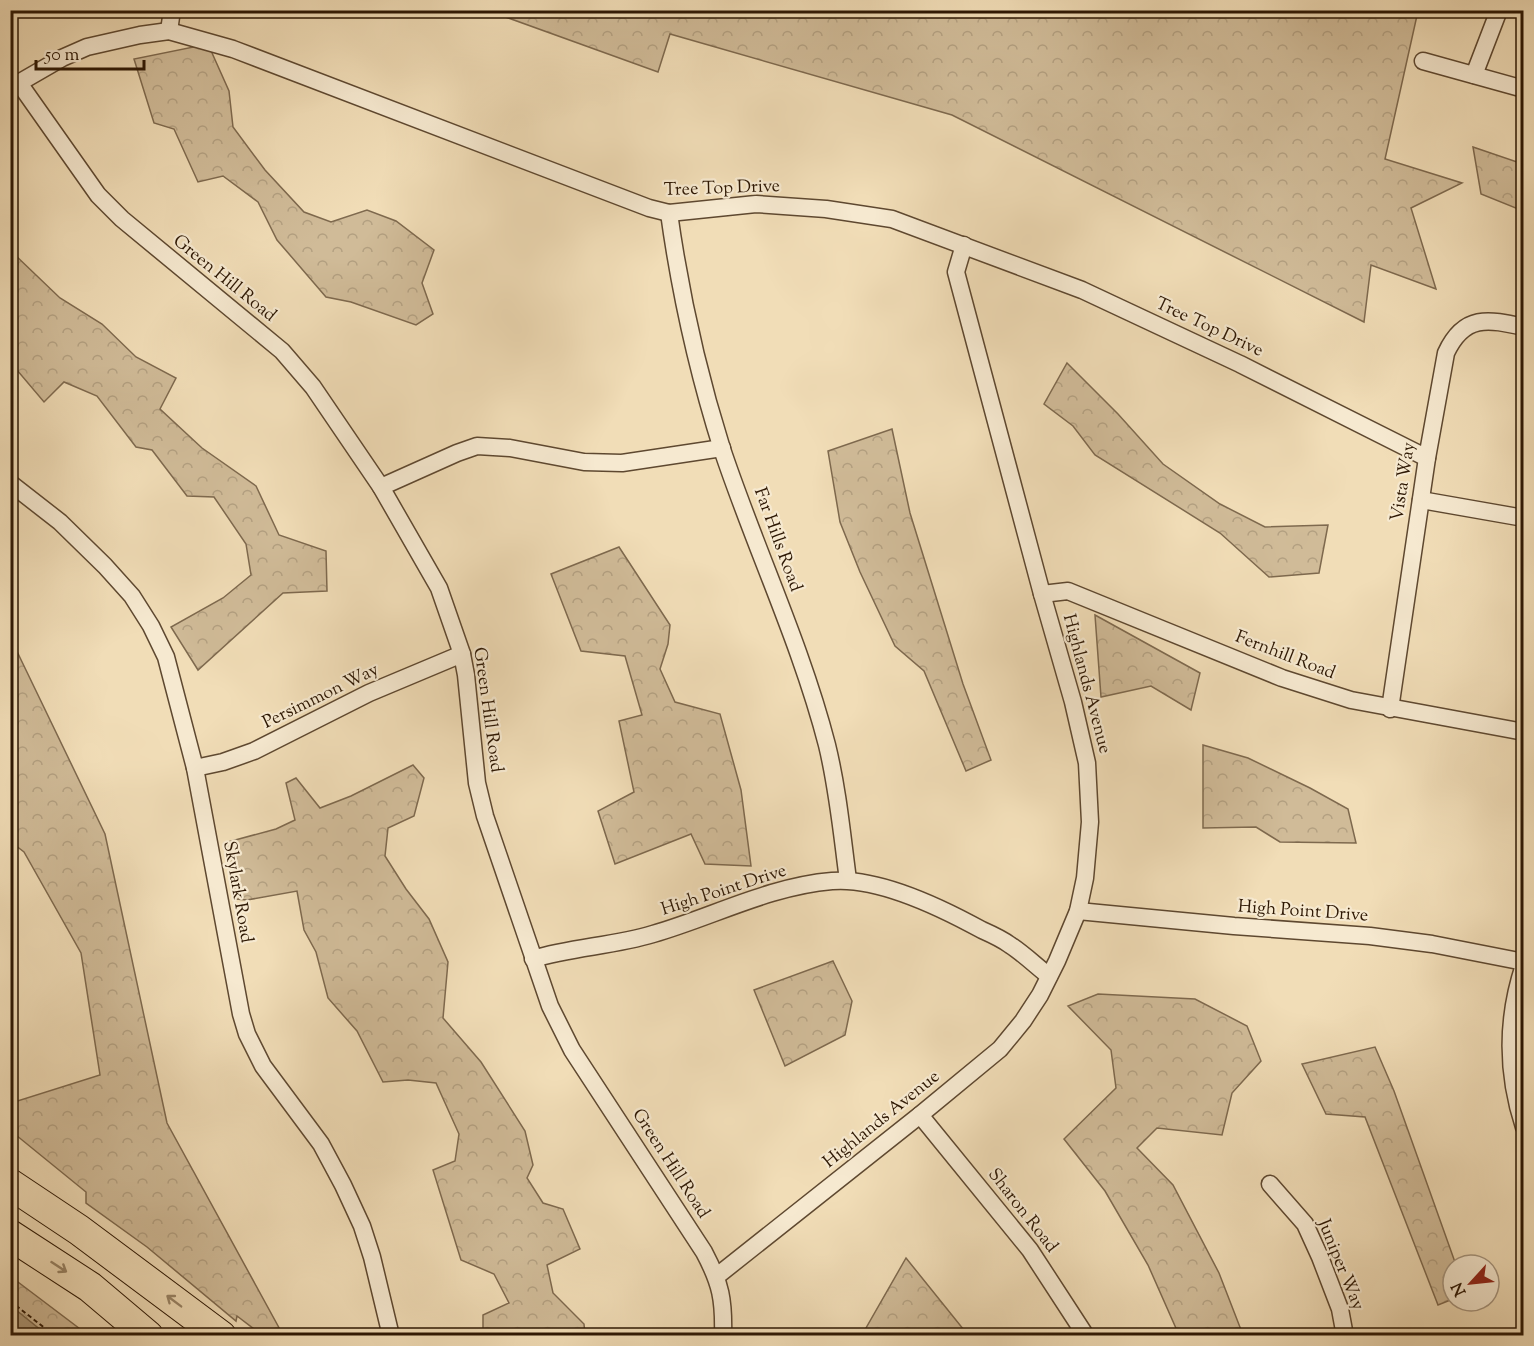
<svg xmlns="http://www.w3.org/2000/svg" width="1534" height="1346" font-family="'Sorts Mill Goudy',serif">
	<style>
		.forest { fill: url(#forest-crowns); stroke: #7e694e; stroke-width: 1.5 }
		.water { fill: #ae9a7a; stroke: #7a664a; stroke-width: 1.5 }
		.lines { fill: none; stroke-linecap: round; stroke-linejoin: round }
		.street-casing { stroke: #5e4830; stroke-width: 19 }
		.highway-casing { stroke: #2d1703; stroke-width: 32 }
		.path { stroke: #2d1703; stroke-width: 2; stroke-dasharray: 4.5 3; stroke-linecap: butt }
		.street { stroke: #f6e9d0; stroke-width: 16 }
		.highway { stroke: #f1ddb7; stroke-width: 30 }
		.oneway { stroke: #998466 }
		.labels { text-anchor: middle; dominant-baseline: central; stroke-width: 4.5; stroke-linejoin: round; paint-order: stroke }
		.street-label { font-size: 18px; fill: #2d1703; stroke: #f6e9d0 }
	</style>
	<defs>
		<pattern id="forest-crowns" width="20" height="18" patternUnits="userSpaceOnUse" patternTransform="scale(1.5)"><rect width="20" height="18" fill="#d0bb98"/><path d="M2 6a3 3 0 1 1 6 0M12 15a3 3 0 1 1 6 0" fill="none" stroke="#b3a081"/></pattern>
	</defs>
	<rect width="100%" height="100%" fill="#f1ddb7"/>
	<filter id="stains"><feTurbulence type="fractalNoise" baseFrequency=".00333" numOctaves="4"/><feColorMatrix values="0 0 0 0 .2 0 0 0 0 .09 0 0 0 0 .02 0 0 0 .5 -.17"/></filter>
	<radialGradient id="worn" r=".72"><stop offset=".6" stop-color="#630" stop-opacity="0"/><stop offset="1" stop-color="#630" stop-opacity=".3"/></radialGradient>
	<g class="forest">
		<polygon points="489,11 1418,11 1385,159 1462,183 1411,208 1436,289 1371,265 1364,322 952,115 670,34 658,72"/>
		<polygon points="208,44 229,91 233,127 265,170 304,212 331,222 367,210 396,221 434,250 422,283 433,314 416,325 351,302 326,297 277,240 258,202 223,176 198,182 174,129 154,123 134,59"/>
		<polygon points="1473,147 1523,164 1523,211 1481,194"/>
		<polygon points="11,235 14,254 60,298 102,324 136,357 176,378 160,409 202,448 256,486 279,535 326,551 327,591 283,593 198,670 171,627 223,598 251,575 246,544 214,497 187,496 152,450 136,447 97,396 64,382 44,402 11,363"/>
		<polygon points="1067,363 1118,414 1163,464 1220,504 1265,527 1328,525 1319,573 1269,577 1220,533 1095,455 1073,426 1044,404"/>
		<polygon points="892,429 910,513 963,684 991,760 966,771 924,671 895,646 860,572 840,522 828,451"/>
		<polygon points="619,547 670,625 668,644 660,669 675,702 720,714 741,790 751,866 705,864 691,834 615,864 598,811 634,792 619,721 642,715 625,656 581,651 551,574"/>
		<polygon points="1095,615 1200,673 1191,710 1151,686 1101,697"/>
		<polygon points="11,639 105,834 167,1123 283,1335 262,1335 237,1316 236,1321 147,1247 86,1203 86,1192 11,1131 11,1103 100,1075 81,953 24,852 11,842"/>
		<polygon points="1203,745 1248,758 1310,788 1348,809 1356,843 1280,842 1256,827 1203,828"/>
		<polygon points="413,765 424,778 414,816 388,828 385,856 406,889 429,919 448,962 443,1018 481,1062 525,1131 533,1165 527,1178 543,1203 563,1209 580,1249 547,1265 553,1293 584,1324 585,1335 483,1335 483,1315 509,1303 494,1274 461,1260 433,1170 455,1161 459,1134 436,1083 408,1080 383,1082 357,1031 328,998 316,952 304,930 297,891 247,900 236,899 224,843 276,829 295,820 286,783 296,778 320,808 351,796"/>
		<polygon points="833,961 852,1001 845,1035 785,1066 754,990"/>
		<polygon points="1098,994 1195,999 1247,1026 1261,1061 1232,1093 1222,1135 1157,1128 1137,1148 1173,1185 1219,1273 1243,1335 1179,1335 1148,1265 1105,1191 1064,1139 1116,1088 1111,1050 1068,1006"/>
		<polygon points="1375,1047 1394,1091 1456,1265 1453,1265 1453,1299 1438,1305 1365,1117 1326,1114 1302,1064"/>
		<polygon points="906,1258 968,1335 862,1335"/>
		<polygon points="10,1276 88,1335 11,1335"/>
	</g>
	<polygon class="water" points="10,1306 11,1306 47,1335 11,1335"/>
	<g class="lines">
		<defs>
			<g id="street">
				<polyline points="169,31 172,10"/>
				<polyline points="1423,61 1524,89"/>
				<polyline points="1474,75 1499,10"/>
				<path d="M19,83L98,195L122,219L282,351L313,387L381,487L439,588L462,654L466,675L477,783L485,816L550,1006L572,1050L704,1252C721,1284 724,1300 723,1336"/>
				<polyline points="10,88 62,58 87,47 140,35 169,31 233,49 649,208 669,213 756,204 826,209 892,219 1082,290 1240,364 1427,458"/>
				<path d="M669,213C680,292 698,373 722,449C755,548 801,644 827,745C838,790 842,835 848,880"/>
				<polyline points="10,483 60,522 105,566 132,596 151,626 166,657 195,768 241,1014 247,1034 263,1066 321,1144 343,1185 362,1226 372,1257 391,1336"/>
				<polyline points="381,487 457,453 477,446 510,448 584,462 622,463 722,448"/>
				<polyline points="1421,500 1524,518"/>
				<polyline points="1042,594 1068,591 1282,678 1351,700 1524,732"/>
				<path d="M1390,709L1427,458L1446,353C1464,314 1488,319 1524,327"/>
				<polyline points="195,768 223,762 254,751 369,693 462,654"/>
				<polyline points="1078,911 1234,926 1370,936 1432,944 1524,962"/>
				<path d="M533,959C572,947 614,946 653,934C712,917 770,886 832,881C878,877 942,908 982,930C991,934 1002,939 1010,945C1024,954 1036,966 1049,976"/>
				<path d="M1524,965C1506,1019 1506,1072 1524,1127"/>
				<polyline points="920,1115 1030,1250 1086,1336"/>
				<polyline points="1270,1184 1305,1224 1320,1257 1340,1309 1345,1336"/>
				<polyline points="717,1276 920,1115 1000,1049 1023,1021 1040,995 1057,961 1078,911 1085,878 1090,822 1087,763 1073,702 1042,594 956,272 964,245"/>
			</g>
			<g id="highway">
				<polyline points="10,1184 79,1230 221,1336"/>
				<polyline points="10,1235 90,1287 148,1336"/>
			</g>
		</defs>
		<use href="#street" class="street-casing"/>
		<use href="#highway" class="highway-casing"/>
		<polyline class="path" points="10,1301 55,1336"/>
		<use href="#street" class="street"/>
		<use href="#highway" class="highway"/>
	</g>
	<defs><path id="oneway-shaft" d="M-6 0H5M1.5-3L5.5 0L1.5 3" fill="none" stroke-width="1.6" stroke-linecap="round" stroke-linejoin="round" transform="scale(1.5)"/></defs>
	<g class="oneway">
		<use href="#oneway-shaft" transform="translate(59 1267) rotate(33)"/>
		<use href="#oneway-shaft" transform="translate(174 1301) rotate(-143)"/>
	</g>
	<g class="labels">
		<g class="street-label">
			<text transform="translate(722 189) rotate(-2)">Tree Top Drive</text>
			<text transform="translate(224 279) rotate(39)">Green Hill Road</text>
			<text transform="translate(1209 328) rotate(25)">Tree Top Drive</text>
			<text transform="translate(1404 482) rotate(-81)">Vista Way</text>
			<text transform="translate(777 540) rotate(70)">Far Hills Road</text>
			<text transform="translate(1285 656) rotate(21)">Fernhill Road</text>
			<text transform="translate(1086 684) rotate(75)">Highlands Avenue</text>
			<text transform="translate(321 697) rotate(-26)">Persimmon Way</text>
			<text transform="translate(487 710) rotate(82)">Green Hill Road</text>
			<text transform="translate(724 891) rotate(-18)">High Point Drive</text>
			<text transform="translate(237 892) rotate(80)">Skylark Road</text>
			<text transform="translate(1303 912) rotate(4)">High Point Drive</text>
			<text transform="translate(882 1120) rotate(-39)">Highlands Avenue</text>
			<text transform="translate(670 1164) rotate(57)">Green Hill Road</text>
			<text transform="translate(1022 1211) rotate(52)">Sharon Road</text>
			<text transform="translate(1340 1265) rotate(68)">Juniper Way</text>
		</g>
	</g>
	<rect width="1534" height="1346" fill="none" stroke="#f1ddb7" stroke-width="36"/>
	<rect x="12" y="12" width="1510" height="1322" fill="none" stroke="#2d1703" stroke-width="3"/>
	<rect x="18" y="18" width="1498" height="1310" fill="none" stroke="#2d1703" stroke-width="1.5"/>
	<g transform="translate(1471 1283) rotate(243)"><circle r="28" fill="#f6e9d0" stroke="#a6957e" stroke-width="1.5"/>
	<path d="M0-4.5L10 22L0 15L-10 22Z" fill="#8f2418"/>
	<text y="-9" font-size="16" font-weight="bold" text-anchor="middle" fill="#2d1703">N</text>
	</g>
	<path d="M36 60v9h108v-9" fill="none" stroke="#2d1703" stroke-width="3"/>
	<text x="45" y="60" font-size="18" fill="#2d1703" stroke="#f6e9d0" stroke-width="4.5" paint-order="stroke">50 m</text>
	<rect width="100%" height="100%" filter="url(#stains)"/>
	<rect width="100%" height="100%" fill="url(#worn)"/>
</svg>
